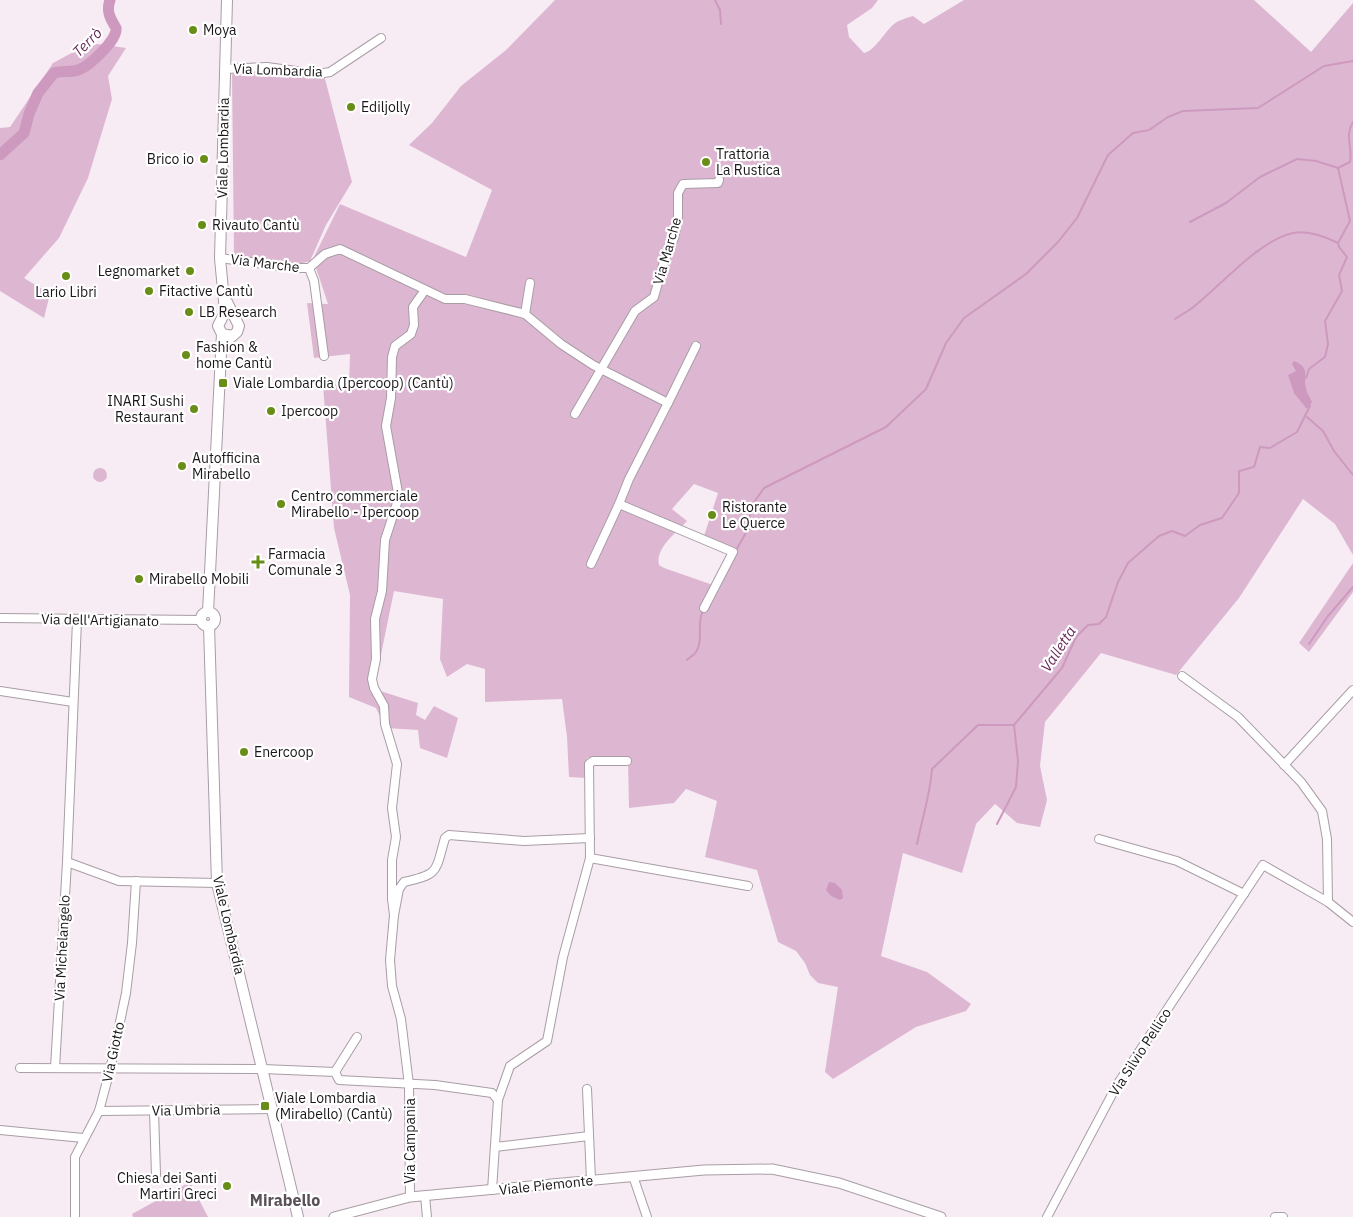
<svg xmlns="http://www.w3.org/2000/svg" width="1353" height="1217" font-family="'IBM Plex Sans',sans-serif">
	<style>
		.green { fill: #ddb7d2; fill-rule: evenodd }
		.water { fill: #cd99bf }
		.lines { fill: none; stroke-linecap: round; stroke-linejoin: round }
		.stream { stroke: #cd99bf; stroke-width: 2 }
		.river { stroke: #cd99bf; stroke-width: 11 }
		.minor-casing { stroke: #a89da5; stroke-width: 10 }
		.tertiary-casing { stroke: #a89da5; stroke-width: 11 }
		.secondary-casing { stroke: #a89da5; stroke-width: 12 }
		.minor { stroke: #fff; stroke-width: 8 }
		.tertiary { stroke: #fff; stroke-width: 9 }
		.secondary { stroke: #fff; stroke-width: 10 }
		.poi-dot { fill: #698e17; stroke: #fff; stroke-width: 2 }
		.labels { text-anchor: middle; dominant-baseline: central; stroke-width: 4.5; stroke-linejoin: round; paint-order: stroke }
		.poi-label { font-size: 14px; fill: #1a1619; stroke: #fff; text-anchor: start }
		.street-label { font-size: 14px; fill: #1a1619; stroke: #fff }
		.water-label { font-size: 15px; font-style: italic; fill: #692a5b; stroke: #fff }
		.quarter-label { font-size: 16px; font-weight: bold; fill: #5a5057; stroke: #fff }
	</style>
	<rect width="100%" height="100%" fill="#f8ecf4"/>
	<g class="green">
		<path d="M555,0H878L872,8L847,25L849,37L864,53C876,50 884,32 894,24C899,20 907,18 913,16L924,24L964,0H1254L1311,52L1353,3V555L1335,524L1303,499L1239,598L1176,675L1101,653L1045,722L1040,766L1047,800L1040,827L1017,823L995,804L976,824L962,873L903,853L881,956L927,972L971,1004L966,1011L916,1027L833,1079L825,1072L838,987L818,983L810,975L805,963L796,951L778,942L757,870L705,857L717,801L686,789L674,803L629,808L628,760L587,758L586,778L569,777L567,737L562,699L485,702V669L467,664L447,677L440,659L443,599L394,591L374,689L418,703L416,715L425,720L434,706L458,718L447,758L420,748L418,730L386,728L376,708L349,697L350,595L334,528L323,385L349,384L350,354L314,358L307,303L328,304L313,259L340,204L466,257L492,190L409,145L432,123L461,86L506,50ZM694,484L718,493L704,536L730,554L713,585L664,568L659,565C655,548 677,532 687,521L672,509Z"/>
		<polygon points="90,43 126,48 108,76 112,99 88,178 59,238 24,278 50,294 44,318 0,291 0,128 10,127 53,63"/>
		<polygon points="268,71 309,77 324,75 352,182 326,225 310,261 296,265 234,256 232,75 234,72"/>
		<circle cx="100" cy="475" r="7"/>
		<polygon points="1353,563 1353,592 1309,652 1299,643"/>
		<polygon points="190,1182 208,1217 133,1217 132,1214"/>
	</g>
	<g class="water">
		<path d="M1294,361C1311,368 1303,375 1306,387C1306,392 1310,397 1312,402L1307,409L1294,393L1288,375L1296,371L1292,364Z"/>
		<polygon points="829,882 835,883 842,890 843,898 840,900 831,896 826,890"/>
	</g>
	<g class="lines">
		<g class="stream">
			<polyline points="715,0 720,10 721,24"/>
			<polyline points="1190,222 1226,203 1260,177 1297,159 1316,161 1338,168"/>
			<path d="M1175,319C1182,314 1191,310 1197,304C1223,283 1260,240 1293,233C1308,230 1326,237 1338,243"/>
			<path d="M1306,378L1309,369L1325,357L1328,344L1325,321L1342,291L1339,275L1347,257L1339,247L1338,243L1350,221L1338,168L1350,162C1353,147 1344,136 1353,122"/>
			<polyline points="1307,417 1323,431 1334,451 1353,475"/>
			<polyline points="735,552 747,531 752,505 764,488 886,427 926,389 946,343 964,318 1026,274 1058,242 1077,218 1108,155 1133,133 1149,130 1168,117 1183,111 1258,108 1324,66 1353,61"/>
			<polyline points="1309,644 1328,616 1353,587"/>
			<path d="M687,660C690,657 694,655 696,652C704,640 696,623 703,611"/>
			<polyline points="997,824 1016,787 1018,761 1014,725 1062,668 1076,637 1088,625 1099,624 1106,617 1118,582 1128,563 1159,536 1172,531 1185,536 1200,525 1222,518 1239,493 1239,471 1254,467 1260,447 1270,448 1297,432 1310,406"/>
			<path d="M917,844C922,819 930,795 932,769L978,725H1014"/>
		</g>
		<path class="river" d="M0,155L24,133L29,114L38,93L54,73C62,70 70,73 78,70C88,67 118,40 116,28C110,18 106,11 110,0"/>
		<defs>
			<g id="minor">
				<polyline points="225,69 267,67 318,74 330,72 381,38"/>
				<polyline points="220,258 294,268 309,268 325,254 340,249 445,299 465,299 525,314 561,344 593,365 668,403 629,479 619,504 733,552 704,608"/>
				<polyline points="309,268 314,281 324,356"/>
				<polyline points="525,314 530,283"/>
				<polyline points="668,403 696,346"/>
				<polyline points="575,414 635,311 654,297 665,258 674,238 678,216 678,193 683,184 718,183 719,180"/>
				<polyline points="591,564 619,504"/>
				<polyline points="0,618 201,620"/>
				<polyline points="1182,676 1238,717 1301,782 1322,811 1327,839 1328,902"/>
				<polyline points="0,691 73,702"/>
				<polyline points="1284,765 1353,690"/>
				<polyline points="1099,839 1177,861 1244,894"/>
				<polyline points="590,858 748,886"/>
				<polyline points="67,862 119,881 217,883"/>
				<polyline points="394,915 392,899 392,860 396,837 392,808 397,764 385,724 384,706 374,688 372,679 376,659 375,619 382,591 385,540 397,503 398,493 386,426 391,398 392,357 395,346 411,334 414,325 413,307 425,290"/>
				<polyline points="20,1068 263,1069 335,1072 339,1080 435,1085 492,1093 498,1100 492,1190"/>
				<polyline points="55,1068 67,862 77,621"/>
				<polyline points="335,1072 357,1037"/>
				<polyline points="587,1089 591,1180"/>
				<polyline points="498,1100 510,1066 547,1041 563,957 590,858 589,764 593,761 627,761"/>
				<polyline points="99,1111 273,1109"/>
				<polyline points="154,1111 156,1175"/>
				<polyline points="0,1130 83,1138"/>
				<polyline points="495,1147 589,1136"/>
				<polyline points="633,1176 647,1217"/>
				<polyline points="425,1196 427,1217"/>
				<path d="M410,1197L409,1085L401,1019L392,986L390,960L394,915L399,889L404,882C440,874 435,872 445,838L449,835L524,841L590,838"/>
				<polyline points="75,1217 75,1157 99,1111 110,1070 126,993 132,943 136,881"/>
				<polyline points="1047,1217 1117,1085 1263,865 1328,902 1353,922"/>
				<polyline points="1275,1217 1283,1217"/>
			</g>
			<polyline id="tertiary" points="334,1217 410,1197 704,1170 772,1169 839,1183 941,1217"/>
			<g id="secondary">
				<polyline points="227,0 220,258 225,312 218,326 222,334 232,336"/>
				<polyline points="227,302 239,326 237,332 229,339"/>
				<circle cx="208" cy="619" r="7"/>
				<polyline points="208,612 222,334"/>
				<polyline points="209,626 217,883 298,1217"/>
			</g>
		</defs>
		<use href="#minor" class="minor-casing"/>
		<use href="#tertiary" class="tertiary-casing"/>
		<use href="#secondary" class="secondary-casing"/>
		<use href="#minor" class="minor"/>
		<use href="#tertiary" class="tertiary"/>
		<use href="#secondary" class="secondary"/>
	</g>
	<g class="poi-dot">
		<circle cx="193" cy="30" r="5"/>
		<circle cx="351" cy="107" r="5"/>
		<circle cx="204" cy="159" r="5"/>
		<circle cx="706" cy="162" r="5"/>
		<circle cx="202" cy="225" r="5"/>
		<circle cx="190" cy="271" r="5"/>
		<circle cx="66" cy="276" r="5"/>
		<circle cx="149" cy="291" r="5"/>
		<circle cx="189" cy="312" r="5"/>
		<circle cx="186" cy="355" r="5"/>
		<rect x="218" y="378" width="10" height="10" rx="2.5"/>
		<circle cx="194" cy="409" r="5"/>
		<circle cx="271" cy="411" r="5"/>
		<circle cx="182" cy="466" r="5"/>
		<circle cx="281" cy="504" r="5"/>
		<circle cx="712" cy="515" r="5"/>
		<path d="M255.5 554.5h5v5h5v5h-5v5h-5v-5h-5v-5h5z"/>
		<circle cx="139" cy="579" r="5"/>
		<circle cx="244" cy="752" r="5"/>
		<rect x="260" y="1101" width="10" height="10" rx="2.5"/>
		<circle cx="227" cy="1186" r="5"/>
	</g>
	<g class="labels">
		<g class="poi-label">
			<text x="203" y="30">Moya</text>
			<text x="361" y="107">Ediljolly</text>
			<text x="716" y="154">Trattoria<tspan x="716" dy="16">La Rustica</tspan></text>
			<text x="194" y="159" text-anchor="end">Brico io</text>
			<text x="212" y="225">Rivauto Cantù</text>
			<text x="180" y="271" text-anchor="end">Legnomarket</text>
			<text x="159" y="291">Fitactive Cantù</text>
			<text x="66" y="292" text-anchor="middle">Lario Libri</text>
			<text x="199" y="312">LB Research</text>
			<text x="196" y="347">Fashion &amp;<tspan x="196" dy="16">home Cantù</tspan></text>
			<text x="233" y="383">Viale Lombardia (Ipercoop) (Cantù)</text>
			<text x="184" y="401" text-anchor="end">INARI Sushi<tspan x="184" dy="16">Restaurant</tspan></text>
			<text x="281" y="411">Ipercoop</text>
			<text x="192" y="458">Autofficina<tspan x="192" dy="16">Mirabello</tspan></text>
			<text x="291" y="496">Centro commerciale<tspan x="291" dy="16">Mirabello - Ipercoop</tspan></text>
			<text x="722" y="507">Ristorante<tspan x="722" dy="16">Le Querce</tspan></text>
			<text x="268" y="554">Farmacia<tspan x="268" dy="16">Comunale 3</tspan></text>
			<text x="149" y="579">Mirabello Mobili</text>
			<text x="254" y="752">Enercoop</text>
			<text x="275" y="1098">Viale Lombardia<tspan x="275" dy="16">(Mirabello) (Cantù)</tspan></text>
			<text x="217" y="1178" text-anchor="end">Chiesa dei Santi<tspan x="217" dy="16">Martiri Greci</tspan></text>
		</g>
		<g class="street-label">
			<text transform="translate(278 70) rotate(2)">Via Lombardia</text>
			<text transform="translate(223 148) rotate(-89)">Viale Lombardia</text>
			<text transform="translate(667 251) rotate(-74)">Via Marche</text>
			<text transform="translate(265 263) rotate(7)">Via Marche</text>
			<text transform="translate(100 620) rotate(1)">Via dell'Artigianato</text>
			<text transform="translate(229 925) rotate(77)">Viale Lombardia</text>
			<text transform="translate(62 948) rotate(-87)">Via Michelangelo</text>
			<text transform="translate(113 1052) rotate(-78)">Via Giotto</text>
			<text transform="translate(1140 1052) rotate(-57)">Via Silvio Pellico</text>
			<text transform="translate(186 1110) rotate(-1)">Via Umbria</text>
			<text transform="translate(410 1141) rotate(-90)">Via Campania</text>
			<text transform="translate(546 1185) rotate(-6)">Viale Piemonte</text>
		</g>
		<g class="water-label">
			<text transform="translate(87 42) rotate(-45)">Terrò</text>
			<text transform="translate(1058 649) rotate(-57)">Valletta</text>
		</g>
		<g class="quarter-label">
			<text x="285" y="1200">Mirabello</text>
		</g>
	</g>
</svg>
